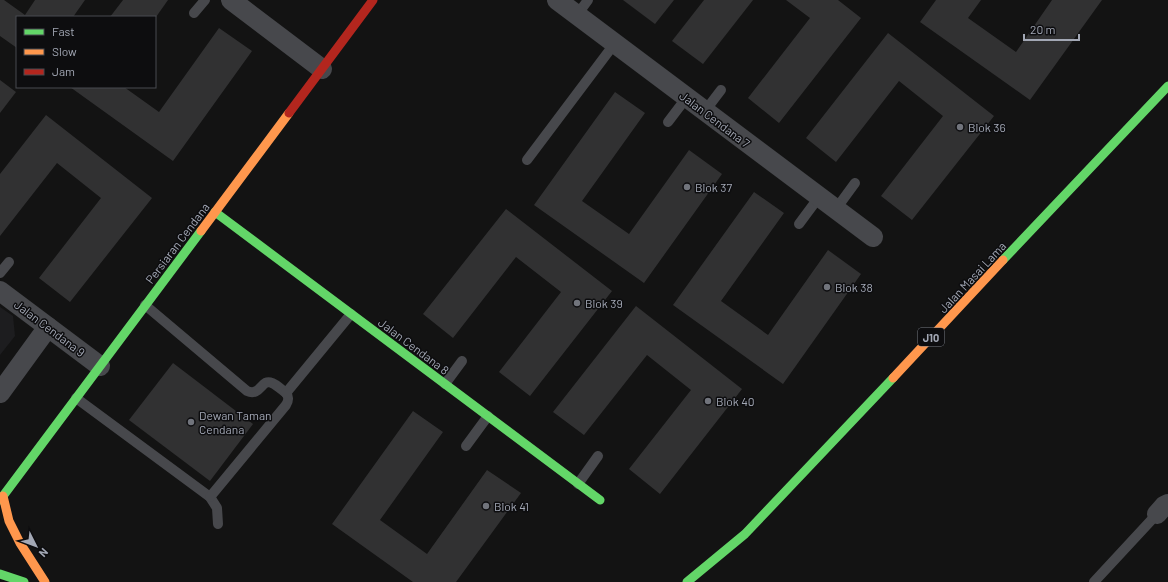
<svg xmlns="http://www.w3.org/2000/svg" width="1168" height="582" font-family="Barlow,sans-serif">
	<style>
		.built { fill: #1d1d1f }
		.building { fill: #313132 }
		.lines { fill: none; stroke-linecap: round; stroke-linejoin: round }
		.lane { stroke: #47484c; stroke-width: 10 }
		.street { stroke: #47484c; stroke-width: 20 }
		.fast { stroke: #63d668; stroke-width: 9 }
		.slow { stroke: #ff974d; stroke-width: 9 }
		.jam { stroke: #b3261e; stroke-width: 9 }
		.poi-dot { fill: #71747c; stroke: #0d0d0f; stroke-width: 1.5 }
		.labels { text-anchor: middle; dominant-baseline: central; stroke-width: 3; stroke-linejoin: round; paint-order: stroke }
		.shield { fill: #0d0d0f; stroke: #767a83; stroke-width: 1 }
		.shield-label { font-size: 11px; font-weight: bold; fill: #a3a8b5 }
		.street-label { font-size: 12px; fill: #a3a8b5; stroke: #0d0d0f }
		.poi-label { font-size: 12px; fill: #a3a8b5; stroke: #0d0d0f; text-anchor: start }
	</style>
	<rect width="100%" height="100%" fill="#131313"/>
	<polygon class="built" points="0,307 13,316 15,336 0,355"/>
	<g class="building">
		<polygon points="0,0 4,0 25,15 35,0 85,0 73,17 17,17 17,48 0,36"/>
		<polygon points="123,0 168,0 156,17 110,17"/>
		<polygon points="623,0 674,0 655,24"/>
		<polygon points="704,0 753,0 703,64 672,41"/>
		<polygon points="786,0 838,0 861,18 779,123 748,98 810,18"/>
		<polygon points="936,0 981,0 968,18 1016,52 1052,0 1102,0 1030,100 920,22"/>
		<polygon points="219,28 252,51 173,161 70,87 124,87 159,112"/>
		<polygon points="888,33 994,116 912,220 881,196 943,116 899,81 836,162 806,138"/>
		<polygon points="0,80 16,92 0,113"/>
		<polygon points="615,92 645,113 582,201 629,234 689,150 722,174 644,283 534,205"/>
		<polygon points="46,115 152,198 70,302 39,278 101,198 57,163 0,236 0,174"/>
		<polygon points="754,192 784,213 721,301 768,335 828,250 861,274 783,384 673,305"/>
		<polygon points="506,209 612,291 530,396 499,372 561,292 516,257 453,338 423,314"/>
		<polygon points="636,306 742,389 660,494 629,469 691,390 647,355 584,435 553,412"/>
		<polygon points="173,363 253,424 210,481 129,420"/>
		<polygon points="413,411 443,432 380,520 427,554 487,470 521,493 456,582 413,582 332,524"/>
	</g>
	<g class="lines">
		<g class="lane">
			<polyline points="194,13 205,0"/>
			<polyline points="577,15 588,0"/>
			<polyline points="705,111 721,90"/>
			<polyline points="668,122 687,97"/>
			<polyline points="527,160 615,43"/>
			<polyline points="836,209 855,183"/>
			<polyline points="799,224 819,197"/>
			<polyline points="0,273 9,262"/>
			<path d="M145,305L247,391C261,397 261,378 272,383C277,385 282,390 286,393"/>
			<polyline points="445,384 462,361"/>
			<polyline points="76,398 210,497 217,508 218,524"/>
			<polyline points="466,446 488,416"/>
			<polyline points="578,484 598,456"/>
			<path d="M210,497L286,405C289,400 289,397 286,393L351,314"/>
			<polyline points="1094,582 1157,514"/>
		</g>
		<g class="street">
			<polyline points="231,0 322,69"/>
			<polyline points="557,0 873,237"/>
			<polyline points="0,291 100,366"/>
			<polyline points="0,393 48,327"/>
			<polyline points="1157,514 1164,506 1168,504"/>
		</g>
		<g class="fast">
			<polyline points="215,212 600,500"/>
			<polyline points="1003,260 1168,86"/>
			<polyline points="0,500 201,231"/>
			<polyline points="0,574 24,582"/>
			<polyline points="687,582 745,534 893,378"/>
		</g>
		<g class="slow">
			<polyline points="201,231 289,113"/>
			<polyline points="893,378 1003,260"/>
			<polyline points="3,496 9,521 20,543 45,582"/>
		</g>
		<polyline class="jam" points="289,113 373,0"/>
	</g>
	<g class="poi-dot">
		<circle cx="960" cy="127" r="4"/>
		<circle cx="687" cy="187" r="4"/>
		<circle cx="827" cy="287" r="4"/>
		<circle cx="577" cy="303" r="4"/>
		<circle cx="708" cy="401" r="4"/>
		<circle cx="191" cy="422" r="4"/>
		<circle cx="486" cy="506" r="4"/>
	</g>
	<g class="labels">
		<rect class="shield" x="918" y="328" width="26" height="18" rx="3"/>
		<g class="shield-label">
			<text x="931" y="337">J10</text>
		</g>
		<g class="street-label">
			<text transform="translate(715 119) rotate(37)">Jalan Cendana 7</text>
			<text transform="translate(177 243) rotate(-53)">Persiaran Cendana</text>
			<text transform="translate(972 277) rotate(-47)">Jalan Masai Lama</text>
			<text transform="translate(50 328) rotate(37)">Jalan Cendana 9</text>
			<text transform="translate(414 346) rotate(37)">Jalan Cendana 8</text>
		</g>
		<g class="poi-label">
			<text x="968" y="127">Blok 36</text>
			<text x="695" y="187">Blok 37</text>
			<text x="835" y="287">Blok 38</text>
			<text x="585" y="303">Blok 39</text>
			<text x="716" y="401">Blok 40</text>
			<text x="199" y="415">Dewan Taman<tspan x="199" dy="14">Cendana</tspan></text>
			<text x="494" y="506">Blok 41</text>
		</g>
	</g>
	<rect x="16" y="16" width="140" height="72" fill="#0d0d0f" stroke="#494b51"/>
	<rect x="24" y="29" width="20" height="6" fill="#63d668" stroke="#494b51"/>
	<text x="52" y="36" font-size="12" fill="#a3a8b5">Fast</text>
	<rect x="24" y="49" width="20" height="6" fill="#ff974d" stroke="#494b51"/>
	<text x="52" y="56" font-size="12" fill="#a3a8b5">Slow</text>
	<rect x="24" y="69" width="20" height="6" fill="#b3261e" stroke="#494b51"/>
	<text x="52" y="76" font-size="12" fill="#a3a8b5">Jam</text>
	<g transform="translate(36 546) rotate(132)" stroke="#0d0d0f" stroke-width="3" paint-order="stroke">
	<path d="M0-3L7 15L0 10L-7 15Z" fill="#a3a8b5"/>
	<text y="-6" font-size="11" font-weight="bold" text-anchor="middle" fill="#a3a8b5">N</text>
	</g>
	<path d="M1024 34v6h55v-6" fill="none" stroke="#a3a8b5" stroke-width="2"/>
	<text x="1030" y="34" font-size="12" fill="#a3a8b5" stroke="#0d0d0f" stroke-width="3" paint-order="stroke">20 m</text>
</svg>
